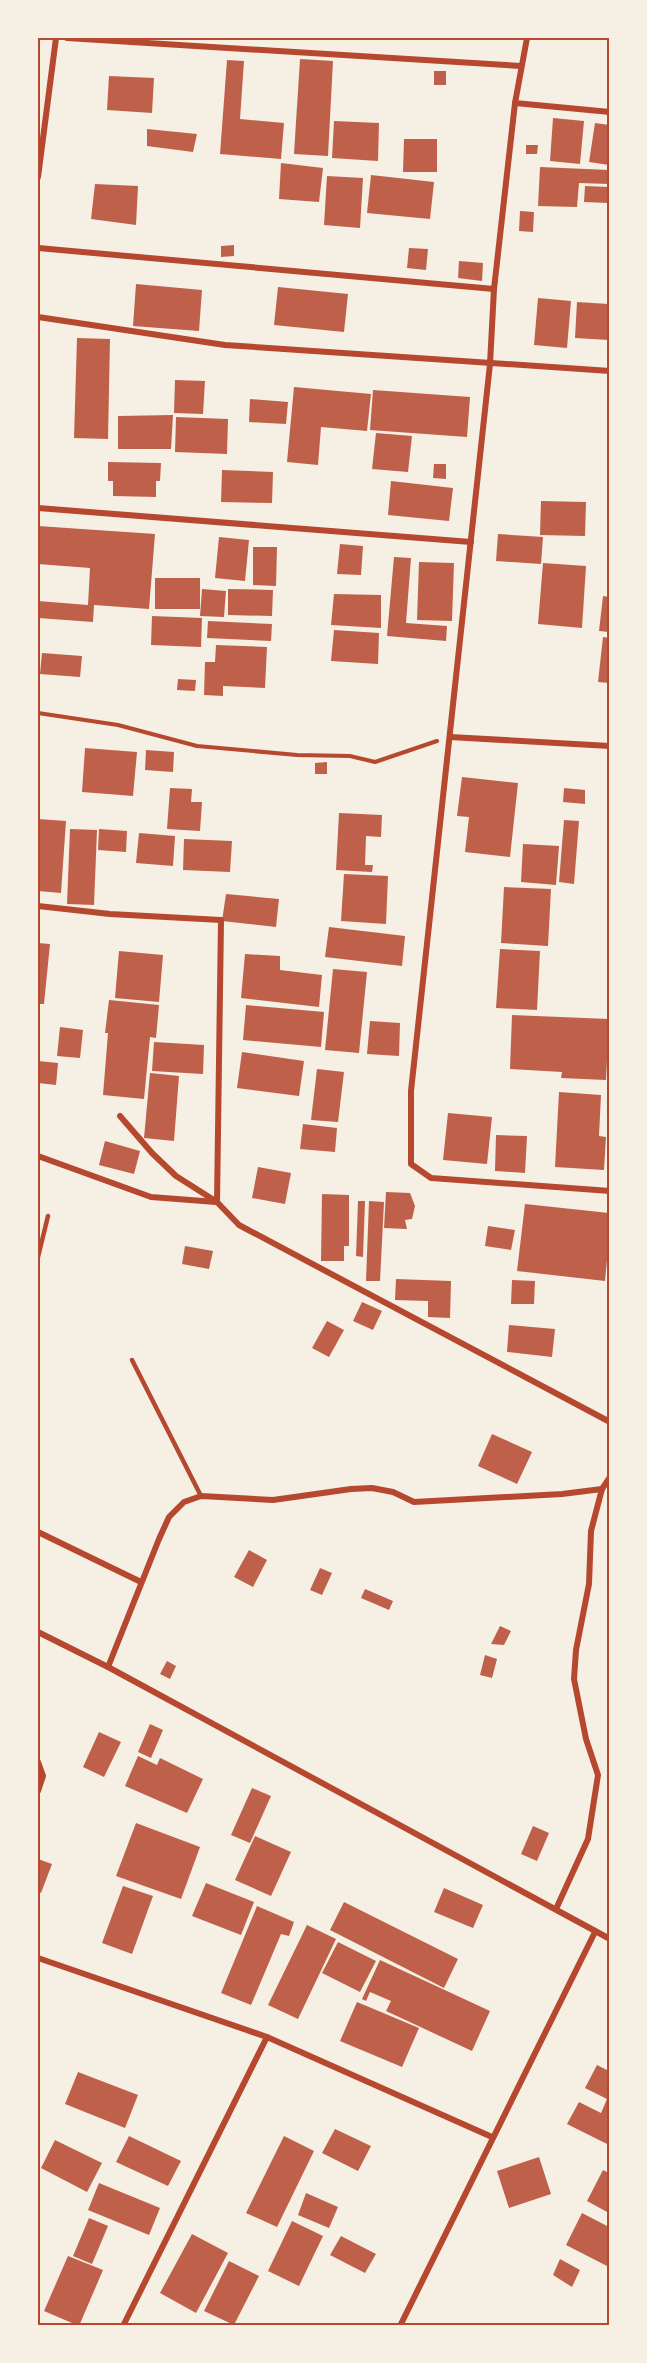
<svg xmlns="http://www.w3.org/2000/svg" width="647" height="2363" font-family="'Titillium Web',sans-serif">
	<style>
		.building { fill: #bf614a }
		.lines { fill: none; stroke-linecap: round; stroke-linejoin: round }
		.path { stroke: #b5482f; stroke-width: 4 }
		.service { stroke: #b5482f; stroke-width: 4.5 }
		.minor { stroke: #b5482f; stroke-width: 6 }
		.neatline { fill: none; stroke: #b5482f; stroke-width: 2 }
	</style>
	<rect width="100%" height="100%" fill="#f6efe4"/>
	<g class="building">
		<polygon points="300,59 333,61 328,156 294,154"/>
		<polygon points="227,60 244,61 240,119 284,123 281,159 220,154"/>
		<rect x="434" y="71" width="12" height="14"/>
		<polygon points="109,76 154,78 152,113 107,110"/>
		<polygon points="553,118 584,121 580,164 550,161"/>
		<polygon points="334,121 379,123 378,161 332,158"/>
		<polygon points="595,123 609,125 609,165 589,162"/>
		<polygon points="147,129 197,134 193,152 147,146"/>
		<polygon points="404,139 437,139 437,172 403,172"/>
		<polygon points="526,145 538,145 537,154 526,154"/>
		<polygon points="281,163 323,168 319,202 279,199"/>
		<polygon points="540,167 609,170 609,184 579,183 577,207 538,206"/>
		<polygon points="371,175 434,182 430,219 367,213"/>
		<polygon points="327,176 363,178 360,228 324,225"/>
		<polygon points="95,184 138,186 136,225 91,219"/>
		<polygon points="585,186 609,187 609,203 584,202"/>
		<polygon points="520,211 534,212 533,232 519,231"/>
		<polygon points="234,245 234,256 221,257 221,246"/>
		<polygon points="409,248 428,249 426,270 407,268"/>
		<polygon points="459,261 483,263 482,281 458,278"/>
		<polygon points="136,284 202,290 199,331 133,326"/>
		<polygon points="278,287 348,294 344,332 274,325"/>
		<polygon points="538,298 571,301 567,348 534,345"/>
		<polygon points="577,302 609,304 609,340 575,338"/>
		<polygon points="77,338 110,339 108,439 74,438"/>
		<polygon points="175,380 205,381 203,414 174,413"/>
		<polygon points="294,387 371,394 367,431 321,427 318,465 287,462"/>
		<polygon points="373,390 470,397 467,437 370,430"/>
		<polygon points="250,399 288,402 286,424 249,422"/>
		<polygon points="173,415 171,449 118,449 118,416"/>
		<polygon points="176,417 228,419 227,454 175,452"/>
		<polygon points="376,433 412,436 408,472 372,469"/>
		<polygon points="108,462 161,463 160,481 156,481 156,497 113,496 113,481 108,481"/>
		<polygon points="434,464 446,464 446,479 433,478"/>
		<polygon points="222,470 273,472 272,503 221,502"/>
		<polygon points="391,481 453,488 449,521 388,515"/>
		<polygon points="541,501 586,502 585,536 540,535"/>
		<polygon points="38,526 155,534 149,609 94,605 93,622 38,618 38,601 88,605 90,568 38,564"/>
		<polygon points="498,534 543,537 541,564 496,561"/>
		<polygon points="219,537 249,540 245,581 215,578"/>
		<polygon points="340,544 363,546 361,575 337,574"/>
		<polygon points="253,547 277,547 276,586 253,585"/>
		<polygon points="394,557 411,558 406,623 447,626 446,641 387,636"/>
		<polygon points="419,562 454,563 452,621 417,620"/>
		<polygon points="543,563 586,566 582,628 538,624"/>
		<rect x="155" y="578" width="45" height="31"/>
		<polygon points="202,589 226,591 224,617 200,616"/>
		<polygon points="228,589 273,590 272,616 228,615"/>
		<polygon points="334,594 381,595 381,628 331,625"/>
		<polygon points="603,596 609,597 609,632 599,631"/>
		<polygon points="152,616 202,618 201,647 151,645"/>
		<polygon points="208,621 272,624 271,641 207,638"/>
		<polygon points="334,630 379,633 378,664 331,661"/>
		<polygon points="603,637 609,638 609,683 598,682"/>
		<polygon points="216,645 267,647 265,688 223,686 223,696 204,695 205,662 215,662"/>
		<polygon points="42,653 82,656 80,677 40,674"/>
		<polygon points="178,679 196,680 195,691 177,690"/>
		<polygon points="85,748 137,752 133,796 82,792"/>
		<polygon points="146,750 174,752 173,772 145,770"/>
		<polygon points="327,762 327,774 315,774 315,763"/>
		<polygon points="462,777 518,783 510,857 465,852 469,817 457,816"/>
		<polygon points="170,788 192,789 191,802 202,802 200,831 167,829"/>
		<polygon points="564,788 585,790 585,804 563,802"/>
		<polygon points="339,813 382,815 381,837 366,836 365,865 373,865 372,872 336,870"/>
		<polygon points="38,819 66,821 61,893 38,891"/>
		<polygon points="564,820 579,821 574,884 559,882"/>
		<polygon points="70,829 97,830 94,905 67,904"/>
		<polygon points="99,829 127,831 126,852 98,850"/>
		<polygon points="139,833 175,836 173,866 136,863"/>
		<polygon points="184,839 232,841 230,872 183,870"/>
		<polygon points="523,844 559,846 556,885 521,882"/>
		<polygon points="344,874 388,876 386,924 341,921"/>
		<polygon points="504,887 551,889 548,946 501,943"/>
		<polygon points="226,894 279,899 276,927 222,921"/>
		<polygon points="329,927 405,936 402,966 325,957"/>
		<polygon points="38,943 50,944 44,1004 38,1004"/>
		<polygon points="500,949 540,951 537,1010 496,1008"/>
		<polygon points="119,951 163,955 159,1002 115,998"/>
		<polygon points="245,954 280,956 280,970 322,975 319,1007 241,998"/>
		<polygon points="333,969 367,972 359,1053 325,1050"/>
		<polygon points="109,1000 159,1005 156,1038 150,1037 144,1099 103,1095 108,1033 105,1033"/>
		<polygon points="246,1005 324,1012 321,1047 243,1040"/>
		<polygon points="512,1015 609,1019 606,1080 561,1078 562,1072 510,1069"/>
		<polygon points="370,1021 400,1023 399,1056 367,1054"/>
		<polygon points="60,1027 83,1030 80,1058 57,1056"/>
		<polygon points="154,1042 204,1045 203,1074 152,1071"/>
		<polygon points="242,1052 304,1061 299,1096 237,1088"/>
		<polygon points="38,1061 58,1063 56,1085 38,1083"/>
		<polygon points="317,1069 344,1072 338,1122 311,1120"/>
		<polygon points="150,1073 179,1076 174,1141 144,1138"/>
		<polygon points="559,1092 601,1095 599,1136 606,1137 604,1170 555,1167"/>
		<polygon points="448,1113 492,1117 487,1164 443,1160"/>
		<polygon points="303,1124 337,1128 335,1152 300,1149"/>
		<polygon points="496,1135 527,1136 525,1173 495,1171"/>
		<polygon points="105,1141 140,1151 134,1174 99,1165"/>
		<polygon points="258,1167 291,1173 285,1204 252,1198"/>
		<polygon points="386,1192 410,1193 415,1206 412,1219 405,1220 407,1229 384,1228"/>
		<polygon points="322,1194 349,1195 349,1246 344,1246 344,1261 321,1261"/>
		<polygon points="358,1201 365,1201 363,1257 356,1256"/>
		<polygon points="369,1201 384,1202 380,1281 366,1281"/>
		<polygon points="525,1204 609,1213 609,1239 605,1281 517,1271"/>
		<polygon points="488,1226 515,1230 511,1250 485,1246"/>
		<polygon points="185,1246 213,1251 209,1269 182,1264"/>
		<polygon points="396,1279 451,1281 450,1318 428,1317 428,1301 395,1300"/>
		<polygon points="512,1280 535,1281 534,1304 511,1304"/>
		<polygon points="362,1302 382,1311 373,1330 353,1321"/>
		<polygon points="327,1321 344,1330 329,1357 312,1348"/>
		<polygon points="509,1325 555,1329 552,1357 507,1352"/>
		<polygon points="492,1434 532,1452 517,1484 478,1466"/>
		<polygon points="249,1550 267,1560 253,1587 234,1577"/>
		<polygon points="320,1568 332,1573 322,1595 310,1590"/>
		<polygon points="365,1589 393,1601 389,1610 361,1598"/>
		<polygon points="500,1626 511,1631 504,1645 491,1644"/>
		<polygon points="485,1655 497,1659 492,1678 480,1675"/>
		<polygon points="167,1661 176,1666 170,1679 160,1674"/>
		<polygon points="150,1724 163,1730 151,1758 138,1752"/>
		<polygon points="99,1732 121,1742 104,1777 83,1767"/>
		<polygon points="138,1756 157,1765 160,1758 203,1779 187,1813 125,1786"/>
		<polygon points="252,1788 271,1796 250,1843 231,1835"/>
		<polygon points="136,1823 200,1847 181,1899 116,1876"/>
		<polygon points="533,1826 549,1833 537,1861 521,1854"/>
		<polygon points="255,1836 291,1852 271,1896 235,1880"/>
		<polygon points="38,1859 52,1864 41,1893 38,1891"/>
		<polygon points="206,1883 254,1902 241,1935 192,1916"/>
		<polygon points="123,1886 153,1896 132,1954 102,1943"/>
		<polygon points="444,1888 483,1905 473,1928 434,1912"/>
		<polygon points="344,1902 458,1959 444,1988 330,1930"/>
		<polygon points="257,1906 294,1922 289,1936 281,1934 251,2005 221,1993"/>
		<polygon points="307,1925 336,1939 298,2019 268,2005"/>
		<polygon points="338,1942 376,1961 360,1992 322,1973"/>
		<polygon points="380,1960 490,2011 472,2051 386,2011 391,2001 370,1992 366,2001 362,1999"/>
		<polygon points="357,2002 419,2028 402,2067 340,2041"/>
		<polygon points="597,2065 609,2071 609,2145 567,2124 579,2102 601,2113 607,2099 585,2088"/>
		<polygon points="78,2072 138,2095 125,2128 65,2104"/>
		<polygon points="335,2129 371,2146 358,2171 322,2153"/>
		<polygon points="129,2136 181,2161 168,2186 116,2162"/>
		<polygon points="284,2136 314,2151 277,2227 246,2213"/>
		<polygon points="55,2140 102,2163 87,2192 41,2168"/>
		<polygon points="539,2157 551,2194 509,2208 497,2171"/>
		<polygon points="603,2170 609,2173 609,2213 587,2201"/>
		<polygon points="99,2183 160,2208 149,2235 88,2210"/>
		<polygon points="306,2193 338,2207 329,2228 298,2215"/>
		<polygon points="582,2213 609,2227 609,2267 566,2245"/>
		<polygon points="89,2218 108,2226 92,2264 73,2256"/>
		<polygon points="292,2221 323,2236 299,2286 268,2271"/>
		<polygon points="192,2234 228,2253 196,2313 160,2293"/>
		<polygon points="341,2236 376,2254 365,2273 330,2255"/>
		<polygon points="68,2256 103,2270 79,2326 44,2311"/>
		<polygon points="560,2259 580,2270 572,2287 553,2275"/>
		<polygon points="229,2261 259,2276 234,2325 204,2311"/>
	</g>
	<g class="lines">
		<polyline class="path" points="38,713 118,725 197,746 297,755 350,756 375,762 437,741"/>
		<g class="service">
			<polyline points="38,1257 48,1216"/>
			<polyline points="132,1360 201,1496"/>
		</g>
		<g class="minor">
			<polyline points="67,38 521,66"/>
			<polyline points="527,38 515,103 494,289 490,364 411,1091 411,1164 431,1178 610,1191"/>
			<polyline points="515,103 610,112"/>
			<polyline points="38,177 56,38"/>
			<polyline points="38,248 494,289"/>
			<polyline points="38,317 225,345 610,371"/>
			<polyline points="38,508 471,542"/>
			<polyline points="450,737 610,746"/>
			<polyline points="38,906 110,914 221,920 217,1202"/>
			<polyline points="120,1116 152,1153 176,1176 217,1202 239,1225 610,1422"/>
			<polyline points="38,1156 151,1197 216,1202"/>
			<polyline points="38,1532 141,1582"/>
			<polyline points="38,1632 108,1667 610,1939"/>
			<polyline points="108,1667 159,1539 169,1517 184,1502 201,1496 273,1500 351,1489 372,1488 393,1492 414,1502 562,1494 602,1489"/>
			<polyline points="38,1762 43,1776 38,1791"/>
			<polyline points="556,1909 588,1839 598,1775 586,1739 574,1679 576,1650 589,1584 591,1531 602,1489 610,1477"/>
			<polyline points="38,1958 267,2037 492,2137"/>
			<polyline points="123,2326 267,2037"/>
			<polyline points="400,2326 595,1932"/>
		</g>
	</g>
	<rect width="647" height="2363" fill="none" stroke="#f6efe4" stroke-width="78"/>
	<rect x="39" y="39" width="569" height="2285" class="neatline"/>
</svg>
